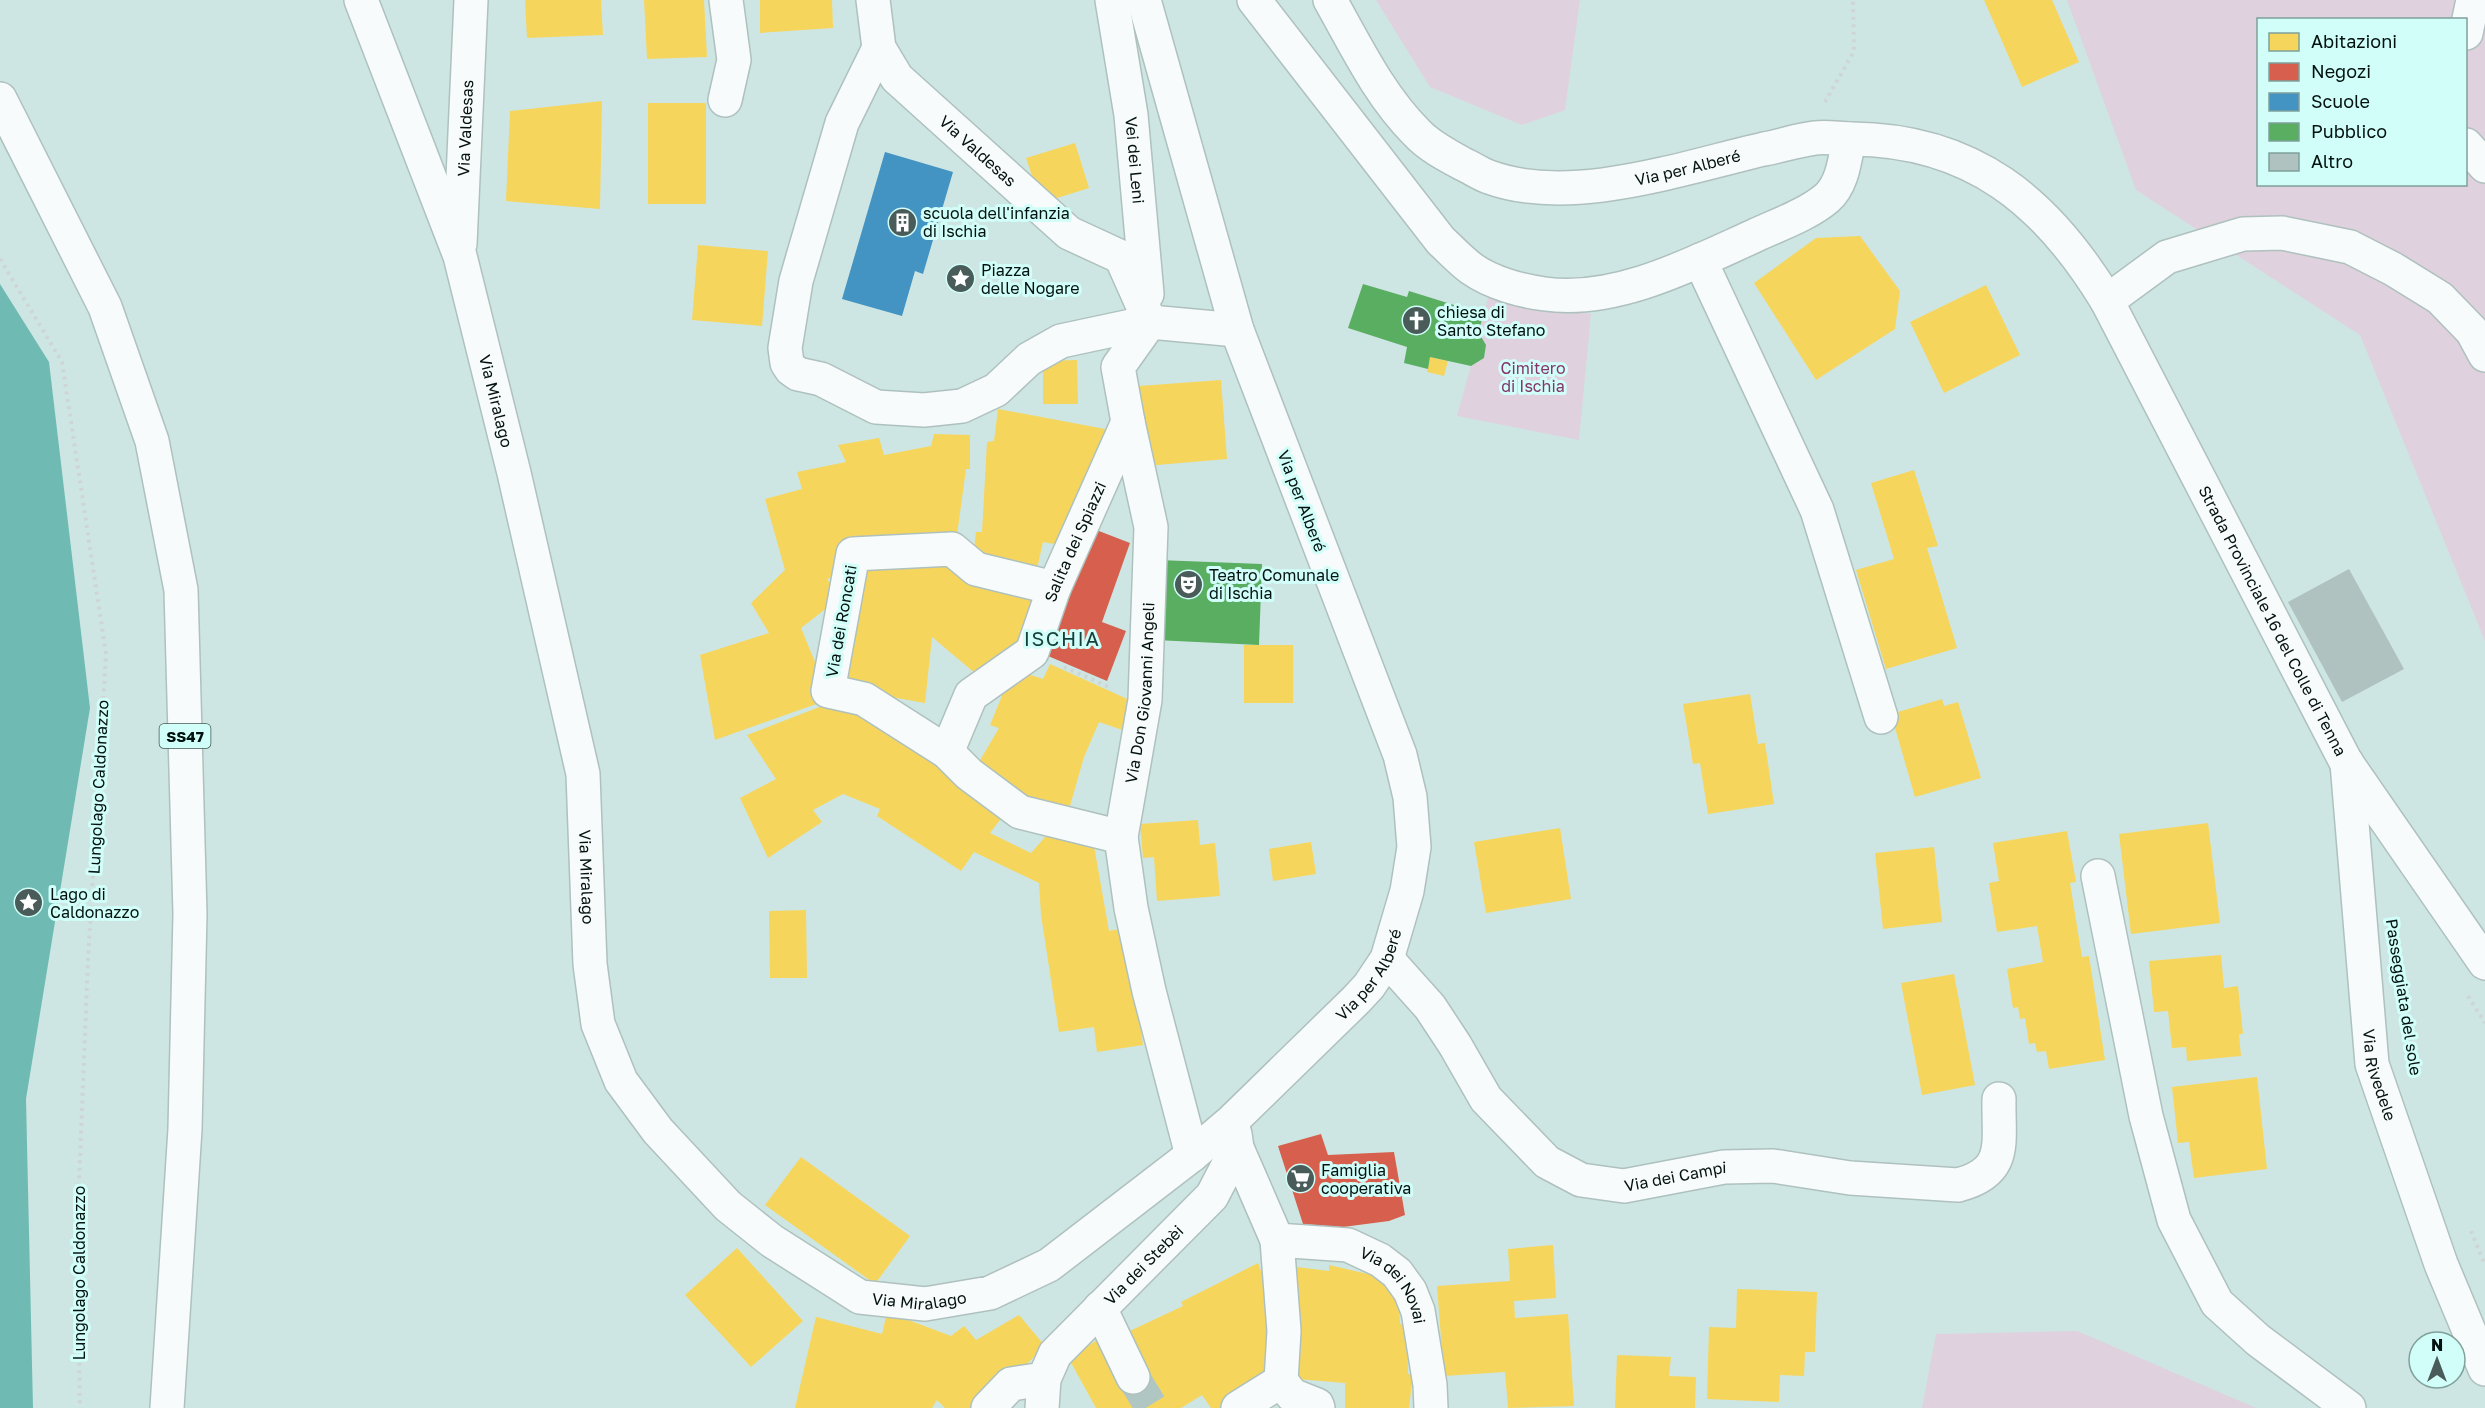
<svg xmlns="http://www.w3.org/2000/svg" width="2485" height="1408" font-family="'Golos Text',sans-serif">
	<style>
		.green { fill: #dfd1de; fill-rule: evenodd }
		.water { fill: #6fbbb3 }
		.homes { fill: #f6d55c }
		.shops { fill: #d6604d }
		.schools { fill: #4393c3 }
		.public { fill: #5aae61 }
		.building { fill: #afc2bf }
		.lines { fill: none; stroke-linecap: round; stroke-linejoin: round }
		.minor-tunnel { stroke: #b0c6c3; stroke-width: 33; stroke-dasharray: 33 16; stroke-linecap: butt }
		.minor-casing { stroke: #aec1be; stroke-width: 36 }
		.major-casing { stroke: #aec1be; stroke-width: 36 }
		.path { stroke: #ced6d5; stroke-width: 4; stroke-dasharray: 3 4.5; stroke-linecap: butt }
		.minor { stroke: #f8fbfb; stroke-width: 33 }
		.major { stroke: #f8fbfb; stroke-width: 33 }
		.labels { text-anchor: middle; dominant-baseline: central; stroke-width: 6; stroke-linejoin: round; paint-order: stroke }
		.shield { fill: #d1fef8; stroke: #415956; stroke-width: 1.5 }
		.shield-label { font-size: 15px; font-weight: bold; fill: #031210 }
		.street-label { font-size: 16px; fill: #031210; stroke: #d1fef8 }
		.poi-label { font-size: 16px; fill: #031210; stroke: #d1fef8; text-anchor: start }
		.park-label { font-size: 16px; fill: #843669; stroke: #d1fef8 }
		.quarter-label { font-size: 20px; letter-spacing: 1.5px; fill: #163f3b; stroke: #d1fef8 }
	</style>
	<rect width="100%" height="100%" fill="#cee6e3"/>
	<g class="green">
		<polygon points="1376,0 1580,0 1565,110 1522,125 1430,87"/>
		<path d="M2067,0H2485V641L2360,335L2136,190ZM2258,20H2466V184H2258Z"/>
		<polygon points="1489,294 1591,314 1579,440 1457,416 1471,366 1484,358 1486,345 1479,333"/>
		<polygon points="2077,1331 2256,1408 1922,1408 1936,1334"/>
	</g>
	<polygon class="water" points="0,284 49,362 90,708 26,1099 33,1408 0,1408"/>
	<g class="homes">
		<polygon points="525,0 601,0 603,35 527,38"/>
		<polygon points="644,0 704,0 707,57 647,59"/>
		<polygon points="760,0 832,0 833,28 760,33"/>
		<polygon points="1984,0 2052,0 2079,62 2022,87"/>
		<polygon points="602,101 600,209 506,201 510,111"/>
		<rect x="648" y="103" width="58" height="101"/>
		<polygon points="1075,143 1089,188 1041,203 1026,158"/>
		<polygon points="1860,236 1900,291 1895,329 1816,380 1754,283 1816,238"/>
		<polygon points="698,245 768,251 762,326 692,320"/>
		<polygon points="1986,285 2020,355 1944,393 1910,322"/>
		<polygon points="1430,357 1448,361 1444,376 1427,372"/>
		<polygon points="1077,360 1078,404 1043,404 1043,361"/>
		<polygon points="1221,380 1227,459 1145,466 1139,386"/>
		<polygon points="998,409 1105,429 1098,475 1060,545 1043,542 1035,578 972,566 976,532 982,532 987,442 994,441"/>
		<polygon points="934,434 970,435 970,469 966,469 957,535 848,550 846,574 827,579 841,597 801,628 815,662 822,702 715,740 700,655 769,633 751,603 785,570 765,499 802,489 797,472 846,462 838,445 879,438 884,455 931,446"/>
		<polygon points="1914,470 1938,546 1927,548 1957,648 1886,669 1856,570 1894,559 1871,483"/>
		<polygon points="929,557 1016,584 1046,607 1013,654 982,679 932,637 925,703 834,687 857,558"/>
		<rect x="1244" y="645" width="49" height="58"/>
		<polygon points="1050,664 1134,702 1128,732 1099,722 1084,757 1066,820 972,774 999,728 990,725 1013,669 1043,679"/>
		<polygon points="1750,694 1758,744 1765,743 1774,804 1708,814 1700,763 1693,764 1683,704"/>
		<polygon points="845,697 961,774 1003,816 990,833 1031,853 1053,828 1094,846 1109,931 1125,928 1143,1045 1097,1052 1094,1027 1059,1032 1041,915 1039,883 974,852 961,871 877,816 880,809 843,794 813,810 822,822 768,858 740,798 776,779 747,735"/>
		<polygon points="1942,699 1944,706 1958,702 1981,778 1915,797 1891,714"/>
		<polygon points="1198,820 1200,845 1215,843 1220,896 1157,901 1154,857 1143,858 1140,824"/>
		<polygon points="2208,823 2220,923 2131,934 2119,834"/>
		<polygon points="1560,828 1571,899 1486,913 1474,842"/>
		<polygon points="2067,831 2076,882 2070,883 2082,957 2089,956 2105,1060 2049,1069 2046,1051 2037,1052 2035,1043 2029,1044 2025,1018 2020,1019 2018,1007 2013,1008 2007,969 2043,962 2037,926 1997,932 1989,883 1999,881 1993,843"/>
		<polygon points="1311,842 1316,874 1273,881 1269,849"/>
		<polygon points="1934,847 1942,922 1883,929 1875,853"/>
		<polygon points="806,910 807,978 770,978 769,911"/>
		<polygon points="2221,955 2224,988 2238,986 2243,1034 2239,1034 2241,1056 2187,1061 2186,1047 2172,1048 2168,1011 2154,1012 2149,961"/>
		<polygon points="1954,974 1975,1085 1922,1095 1901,983"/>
		<polygon points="2257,1077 2267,1169 2194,1178 2189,1142 2178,1143 2172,1087"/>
		<polygon points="801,1157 910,1236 875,1284 765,1205"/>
		<polygon points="1553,1245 1556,1298 1514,1301 1515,1318 1568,1314 1574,1406 1508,1408 1505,1372 1444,1376 1437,1286 1510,1281 1508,1249"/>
		<polygon points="737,1248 803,1321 751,1367 685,1295"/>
		<polygon points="1258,1263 1283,1331 1273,1365 1221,1408 1211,1408 1202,1395 1181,1408 1096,1408 1069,1359 1107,1333 1119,1336 1183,1306 1181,1302"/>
		<polygon points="1329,1265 1398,1281 1400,1324 1407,1324 1408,1374 1413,1374 1409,1408 1345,1408 1345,1383 1285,1378 1289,1266 1329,1271"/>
		<polygon points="1737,1289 1817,1292 1815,1352 1805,1352 1804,1376 1780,1375 1779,1402 1707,1399 1709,1327 1736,1328"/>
		<polygon points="887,1312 951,1336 964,1326 976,1340 1019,1315 1045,1346 1017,1374 1009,1368 987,1384 996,1396 984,1408 945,1408 937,1400 932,1408 795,1408 816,1317 882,1334"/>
		<polygon points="1617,1355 1671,1357 1669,1376 1696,1377 1695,1408 1615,1408"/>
	</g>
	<g class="shops">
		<polygon points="1086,526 1130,543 1102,622 1126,631 1107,681 1041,653"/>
		<polygon points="1321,1134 1328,1155 1394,1152 1405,1215 1389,1221 1343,1227 1303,1224 1278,1146"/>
	</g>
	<polygon class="schools" points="885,152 953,172 923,274 915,271 902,316 842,299"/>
	<g class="public">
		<polygon points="1363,284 1407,297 1409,291 1483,314 1479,333 1486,345 1484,358 1471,366 1430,357 1428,369 1404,363 1407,347 1348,328"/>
		<polygon points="1158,560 1262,564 1259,645 1155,640"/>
	</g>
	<polygon class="building" points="2349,569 2404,669 2342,702 2288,602"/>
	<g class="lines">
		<polyline class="minor-tunnel" points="1133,1377 1152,1408"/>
		<defs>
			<g id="minor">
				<path id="s1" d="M361,0L460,256L514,473L583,774L590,964L598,1024L621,1081L658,1131L728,1206L772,1241L860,1297L925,1304L990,1293L1049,1265L1192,1155L1232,1121L1356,1000L1369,986L1387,959L1407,891L1414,847L1410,797L1400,755L1237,330L1144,0"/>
				<path id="s2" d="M873,0L879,48L897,78L1069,233L1121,257L1150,322"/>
				<path id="s3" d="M1112,0L1131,115L1147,294"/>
				<path d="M1254,0L1441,241C1451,250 1461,261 1472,269C1492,283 1521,291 1545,294C1615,304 1692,264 1754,236C1777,225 1807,215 1827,198C1843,184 1845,158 1849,139"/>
				<path id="s4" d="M1330,0C1356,46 1379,95 1417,133C1429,146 1448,156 1463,164C1472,168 1480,174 1489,177C1570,207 1682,168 1764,149C1781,146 1798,140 1815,138C1827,136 1840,139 1852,139C1973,140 2047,202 2107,301L2346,762L2485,963"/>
				<polyline points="2466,33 2473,0"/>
				<polyline points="879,48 842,123 796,281 785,348 787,363 791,369 798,374 821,379 876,407 924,410 962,406 996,390 1029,359 1061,341 1150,322"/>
				<polyline points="725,100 734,60 726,0"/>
				<polyline points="2466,145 2485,166"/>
				<path id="s5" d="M460,244L471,0"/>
				<polyline points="1700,260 1817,510 1881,717"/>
				<polyline points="2107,301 2167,257 2243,234 2282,233 2350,247 2393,269 2440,298 2472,331 2485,355"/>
				<polyline points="1054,588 976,569 952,549 853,554 828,691 864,699 947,752 969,774 1020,812 1121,837"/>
				<path id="s6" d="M947,752L971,695L1032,652L1054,588L1128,422"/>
				<path id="s7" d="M2347,763L2372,1064L2441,1264L2485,1369"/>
				<polyline points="2098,876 2146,1116 2174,1220 2217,1303 2258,1340 2349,1408"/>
				<path id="s8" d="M1387,959L1430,1007L1455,1045L1486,1099L1547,1162L1581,1180L1624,1186L1724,1167L1773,1166L1850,1178L1958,1185C2009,1172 1998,1142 1999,1099"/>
				<polyline points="1235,1134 1237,1148 1277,1240 1284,1331 1281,1381 1292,1395 1317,1405 1318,1408"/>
				<path id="s9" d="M1192,1155L1149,991L1131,908L1121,837L1145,700L1151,527L1128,422L1118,367L1150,322L1237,330"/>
				<path id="s10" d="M1277,1240L1348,1245L1380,1260L1397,1273L1410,1291L1418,1311L1430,1385L1431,1408"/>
				<polyline points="1100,1308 1133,1377"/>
				<polyline points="988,1408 1011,1384 1044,1379"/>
				<path id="s11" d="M1042,1408L1044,1379L1055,1354L1212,1196L1237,1148"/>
				<polyline points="1238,1408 1281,1381"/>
			</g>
			<polyline id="major" points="0,99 105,307 152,441 181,590 190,914 185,1129 167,1408"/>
		</defs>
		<use href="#minor" class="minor-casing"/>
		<use href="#major" class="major-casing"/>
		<g class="path">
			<polyline points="1825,102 1854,51 1853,0"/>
			<polyline points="0,259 62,362 106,654 88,960 77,1233 80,1408"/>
			<polyline points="1064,667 1109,687"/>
			<polyline points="2468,996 2485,1023"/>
			<polyline points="2409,1038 2413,1063"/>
			<polyline points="2471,1231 2485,1265"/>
		</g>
		<use href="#minor" class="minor"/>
		<use href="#major" class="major"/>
	</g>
	<defs>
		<symbol id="building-disc" viewBox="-11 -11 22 22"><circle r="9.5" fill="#4a5c5a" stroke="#d1fef8"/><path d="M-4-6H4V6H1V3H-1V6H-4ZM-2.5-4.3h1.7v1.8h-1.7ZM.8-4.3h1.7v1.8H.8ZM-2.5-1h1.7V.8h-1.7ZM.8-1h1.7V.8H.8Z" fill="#fff"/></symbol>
		<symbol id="sight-disc" viewBox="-11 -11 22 22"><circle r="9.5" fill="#4a5c5a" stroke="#d1fef8"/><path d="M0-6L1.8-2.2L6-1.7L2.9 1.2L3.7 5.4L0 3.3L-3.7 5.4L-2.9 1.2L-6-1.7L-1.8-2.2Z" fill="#fff"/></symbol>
		<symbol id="church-disc" viewBox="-11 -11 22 22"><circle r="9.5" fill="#4a5c5a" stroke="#d1fef8"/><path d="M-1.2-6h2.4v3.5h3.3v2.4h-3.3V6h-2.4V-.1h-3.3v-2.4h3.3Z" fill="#fff"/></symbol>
		<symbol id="theatre-disc" viewBox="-11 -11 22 22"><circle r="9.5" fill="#4a5c5a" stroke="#d1fef8"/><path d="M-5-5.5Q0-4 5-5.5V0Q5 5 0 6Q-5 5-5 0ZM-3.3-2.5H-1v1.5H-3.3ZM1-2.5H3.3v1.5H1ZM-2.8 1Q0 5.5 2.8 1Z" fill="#fff"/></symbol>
		<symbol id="supermarket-disc" viewBox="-11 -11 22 22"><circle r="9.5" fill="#4a5c5a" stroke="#d1fef8"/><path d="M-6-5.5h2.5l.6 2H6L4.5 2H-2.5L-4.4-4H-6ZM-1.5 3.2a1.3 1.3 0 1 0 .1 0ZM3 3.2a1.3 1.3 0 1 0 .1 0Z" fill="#fff"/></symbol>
	</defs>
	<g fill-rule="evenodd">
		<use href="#building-disc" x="886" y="206" width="33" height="33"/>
		<use href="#sight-disc" x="944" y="262" width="33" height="33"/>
		<use href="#church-disc" x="1400" y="304" width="33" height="33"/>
		<use href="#theatre-disc" x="1172" y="568" width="33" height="33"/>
		<use href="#sight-disc" x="12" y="886" width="33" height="33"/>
		<use href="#supermarket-disc" x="1284" y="1162" width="33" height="33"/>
	</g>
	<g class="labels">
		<rect class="shield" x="159.5" y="724" width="51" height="24" rx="4.5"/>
		<g class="shield-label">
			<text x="185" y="736">SS47</text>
		</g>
		<g class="street-label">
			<text stroke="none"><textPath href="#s5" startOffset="116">Via Valdesas</textPath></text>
			<text stroke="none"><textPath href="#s2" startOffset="192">Via Valdesas</textPath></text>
			<text stroke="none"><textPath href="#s3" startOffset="162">Vei dei Leni</textPath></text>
			<text stroke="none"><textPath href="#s4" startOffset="446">Via per Alberé</textPath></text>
			<text stroke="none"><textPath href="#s1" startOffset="424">Via Miralago</textPath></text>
			<text transform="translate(1302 501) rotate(69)">Via per Alberé</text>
			<text stroke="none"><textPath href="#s6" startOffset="255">Salita dei Spiazzi</textPath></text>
			<text transform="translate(841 621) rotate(-80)">Via dei Roncati</text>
			<text stroke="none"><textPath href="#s4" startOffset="1292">Strada Provinciale 16 del Colle di Tenna</textPath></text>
			<text stroke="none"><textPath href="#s9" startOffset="472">Via Don Giovanni Angeli</textPath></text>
			<text transform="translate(98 787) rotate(-87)">Lungolago Caldonazzo</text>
			<text stroke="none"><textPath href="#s1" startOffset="910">Via Miralago</textPath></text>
			<text stroke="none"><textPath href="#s1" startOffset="2076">Via per Alberé</textPath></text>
			<text transform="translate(2404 997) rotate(81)">Passeggiata del sole</text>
			<text stroke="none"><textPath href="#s7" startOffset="314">Via Rivedele</textPath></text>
			<text stroke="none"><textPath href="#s8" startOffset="394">Via dei Campi</textPath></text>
			<text stroke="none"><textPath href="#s11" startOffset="182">Via dei Stebèi</textPath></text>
			<text transform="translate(79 1273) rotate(-90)">Lungolago Caldonazzo</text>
			<text stroke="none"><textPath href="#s10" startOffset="135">Via dei Novai</textPath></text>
			<text stroke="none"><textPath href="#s1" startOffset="1504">Via Miralago</textPath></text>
		</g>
		<g class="poi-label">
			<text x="923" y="213">scuola dell'infanzia<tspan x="923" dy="18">di Ischia</tspan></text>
			<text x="981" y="270">Piazza<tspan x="981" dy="18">delle Nogare</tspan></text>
			<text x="1437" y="312">chiesa di<tspan x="1437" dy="18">Santo Stefano</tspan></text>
			<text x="1209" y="575">Teatro Comunale<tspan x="1209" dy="18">di Ischia</tspan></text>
			<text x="50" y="894">Lago di<tspan x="50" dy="18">Caldonazzo</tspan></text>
			<text x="1321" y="1170">Famiglia<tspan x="1321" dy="18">cooperativa</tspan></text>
		</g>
		<g class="park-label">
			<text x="1533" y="368">Cimitero<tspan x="1533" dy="18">di Ischia</tspan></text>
		</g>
		<g class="quarter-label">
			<text x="1062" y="638">ISCHIA</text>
		</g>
	</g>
	<rect x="2257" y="18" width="210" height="168" fill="#d1fef8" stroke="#7fa09b" stroke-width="1.5"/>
	<rect x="2269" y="33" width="30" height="18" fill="#f6d55c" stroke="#7fa09b" stroke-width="1.5"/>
	<text x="2311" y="48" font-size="18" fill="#031210">Abitazioni</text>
	<rect x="2269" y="63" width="30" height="18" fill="#d6604d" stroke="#7fa09b" stroke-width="1.5"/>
	<text x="2311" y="78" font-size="18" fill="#031210">Negozi</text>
	<rect x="2269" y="93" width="30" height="18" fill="#4393c3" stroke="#7fa09b" stroke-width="1.5"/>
	<text x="2311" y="108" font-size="18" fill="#031210">Scuole</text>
	<rect x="2269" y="123" width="30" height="18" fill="#5aae61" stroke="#7fa09b" stroke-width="1.5"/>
	<text x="2311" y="138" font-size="18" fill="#031210">Pubblico</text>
	<rect x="2269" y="153" width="30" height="18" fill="#afc2bf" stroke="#7fa09b" stroke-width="1.5"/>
	<text x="2311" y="168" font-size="18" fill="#031210">Altro</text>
	<g transform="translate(2437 1360)"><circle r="28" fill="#d1fef8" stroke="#7fa09b" stroke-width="1.5"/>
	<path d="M0-4.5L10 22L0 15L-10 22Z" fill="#4a5c5a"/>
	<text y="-9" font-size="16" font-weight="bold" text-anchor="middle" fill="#031210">N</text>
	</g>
</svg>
